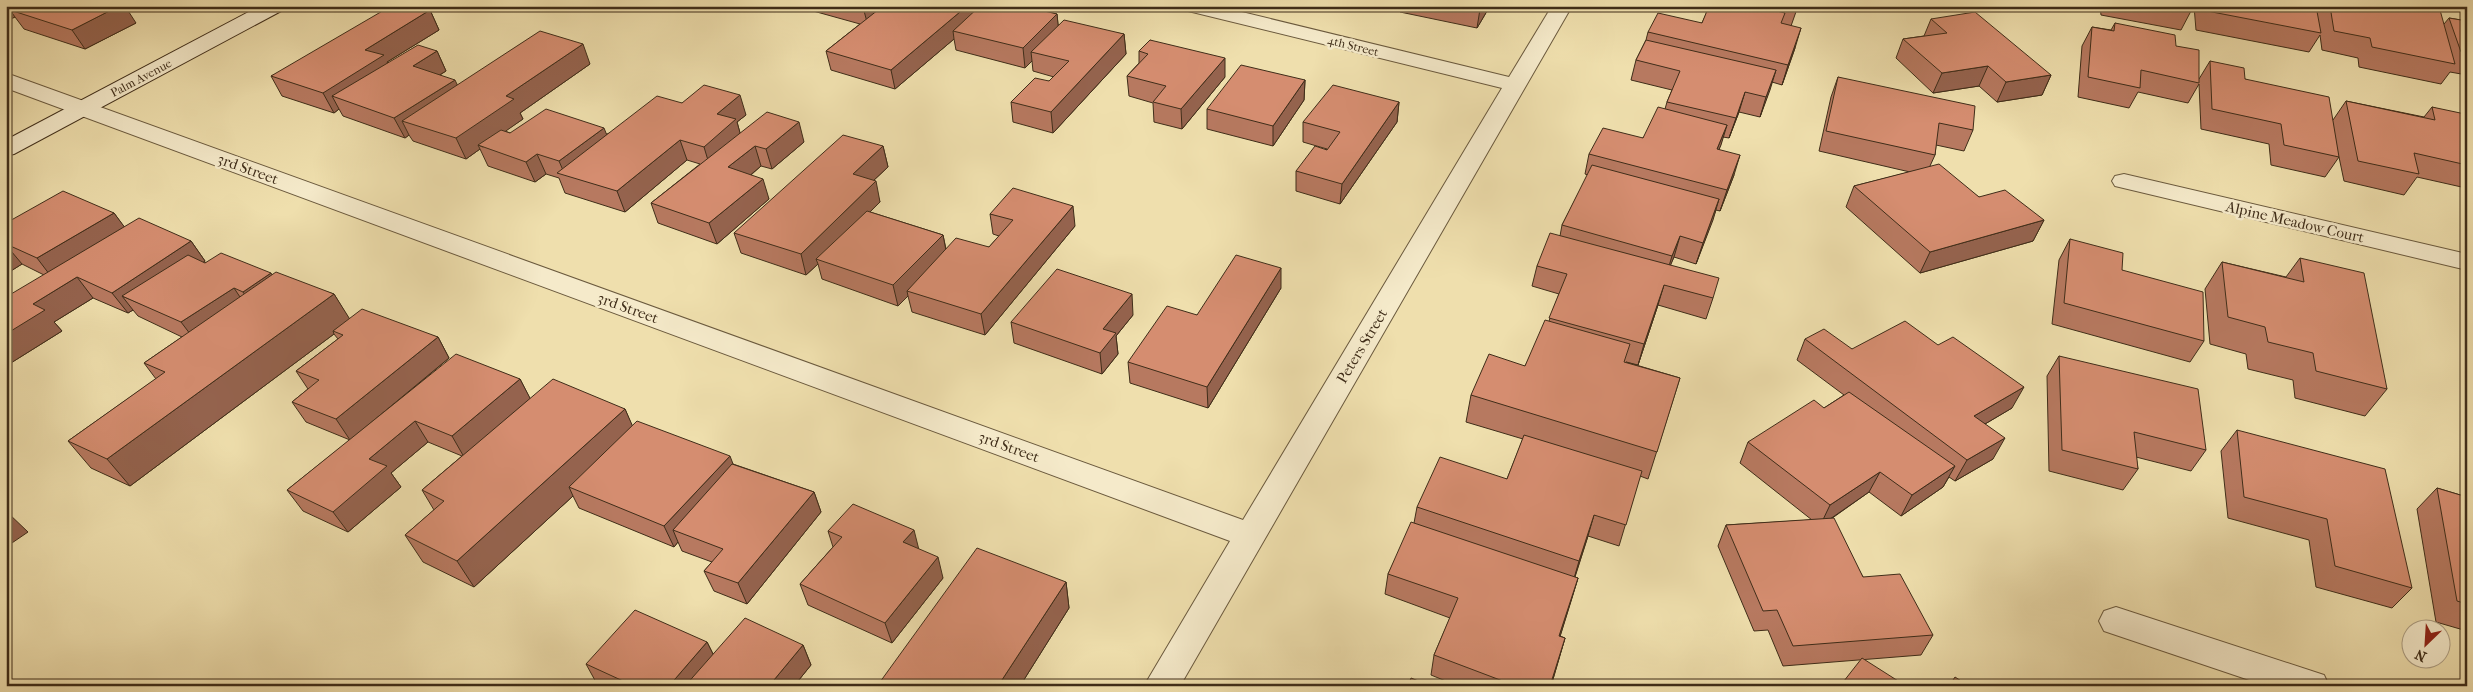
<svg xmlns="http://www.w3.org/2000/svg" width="2473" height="692" font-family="'IM FELL French Canon',serif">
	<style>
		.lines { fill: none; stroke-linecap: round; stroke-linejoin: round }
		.minor-casing { stroke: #6b5a3e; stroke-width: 2 }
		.secondary-casing { stroke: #3f2d19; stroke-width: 2 }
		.minor { fill: #f5eaca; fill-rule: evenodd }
		.secondary { fill: #f5eaca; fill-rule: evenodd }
		.wall { fill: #b77960; stroke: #3f2d19 }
		.shaded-wall { fill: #95634e; stroke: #3f2d19 }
		.building { fill: #d58d70; stroke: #3f2d19 }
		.labels { text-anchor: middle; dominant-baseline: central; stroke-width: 5; stroke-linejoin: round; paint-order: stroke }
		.far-street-label { font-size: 12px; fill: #3f2d19; stroke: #f5eaca }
		.street-label { font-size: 15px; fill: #3f2d19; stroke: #f5eaca }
	</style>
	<rect width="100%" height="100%" fill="#efdfad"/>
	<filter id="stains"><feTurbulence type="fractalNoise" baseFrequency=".004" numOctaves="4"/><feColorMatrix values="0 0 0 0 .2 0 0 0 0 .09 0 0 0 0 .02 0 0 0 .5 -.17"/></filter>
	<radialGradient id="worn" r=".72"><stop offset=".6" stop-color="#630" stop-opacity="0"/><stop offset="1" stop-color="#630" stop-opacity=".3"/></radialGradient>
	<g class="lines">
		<defs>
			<g id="minor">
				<polygon points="1181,6 1217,6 1509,77 1552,6 1572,6 1180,686 1144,686 1230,541 6,88 6,73 1243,520 1502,88 1184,10"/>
				<polygon points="2124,174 2467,254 2467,270 2115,186 2112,181 2115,176"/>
				<polygon points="2116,607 2324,675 2329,686 2267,686 2104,631 2099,621 2104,611"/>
			</g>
			<polygon id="secondary" points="260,6 286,6 283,10 14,154 6,156 6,140"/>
		</defs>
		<use href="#minor" class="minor-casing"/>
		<use href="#secondary" class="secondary-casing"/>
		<use href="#minor" class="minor"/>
		<use href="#secondary" class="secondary"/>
	</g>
	<g class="wall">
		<polygon points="6,6 136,23 85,49 24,29 15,17 6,21"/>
		<polygon points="152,6 170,6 163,10"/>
		<polygon points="764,6 783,6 778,10"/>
		<polygon points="805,6 1023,6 1057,14 1058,25 1124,34 1126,54 1053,133 1013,122 1011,102 1049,81 1054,77 1033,71 1032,61 1025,68 956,50 954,39 895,89 831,70 826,51 860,24 806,9"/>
		<polygon points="1400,6 1490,6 1477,28 1400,12"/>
		<polygon points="1690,6 1798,6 1791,26 1795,48 1782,85 1772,82 1760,117 1739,112 1729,138 1723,137 1719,149 1734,175 1720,211 1716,210 1696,264 1674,257 1670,265 1713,298 1706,319 1658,305 1638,365 1626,362 1680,378 1648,479 1640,476 1619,546 1588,536 1575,577 1578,578 1560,636 1565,638 1551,686 1458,686 1431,675 1434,655 1450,618 1385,594 1388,574 1414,523 1417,507 1507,479 1523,439 1466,422 1471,395 1525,366 1549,321 1559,294 1532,286 1537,266 1560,236 1562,225 1588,175 1585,174 1589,154 1643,138 1665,109 1667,102 1672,90 1631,80 1636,60 1646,40 1648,32 1702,23 1707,12 1690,8"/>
		<polygon points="2054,6 2065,6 2064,8"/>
		<polygon points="2100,6 2191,6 2191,11 2181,30 2101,15"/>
		<polygon points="2194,6 2419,6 2444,24 2449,18 2467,21 2467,75 2450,72 2441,84 2359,67 2358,58 2322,50 2320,35 2309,52 2196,30"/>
		<polygon points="430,10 439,30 387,62 388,63 437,51 446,71 440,75 457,85 590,64 520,113 523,119 505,131 510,133 607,134 682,103 746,115 737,122 740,133 804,142 772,169 761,166 751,175 769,199 717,244 658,223 651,203 700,164 687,160 625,212 565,193 559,178 546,174 535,182 488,166 480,149 466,159 413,141 409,135 405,138 343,116 339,109 334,113 282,96 271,76"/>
		<polygon points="1931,19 2051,75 2042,95 1997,102 1979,86 1933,93 1896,58 1903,39 1924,36"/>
		<polygon points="2115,23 2176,46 2199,79 2210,61 2245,79 2333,120 2346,101 2424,117 2432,107 2467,119 2467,187 2466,188 2417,177 2404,195 2344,181 2339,157 2325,177 2271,165 2269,144 2201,129 2199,84 2188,103 2138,92 2129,108 2078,97 2082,46 2092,27 2111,30"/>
		<polygon points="1150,40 1225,77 1182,129 1154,122 1153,103 1129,96 1127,76 1139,63 1139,51"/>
		<polygon points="1838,77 1973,130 1964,151 1936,145 1935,155 1930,166 1979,197 2044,220 2033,241 1920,273 1846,207 1854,186 1910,172 1819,151 1831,97"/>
		<polygon points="1305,80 1304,100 1273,146 1207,129 1207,109"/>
		<polygon points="1399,102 1397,122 1340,204 1296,191 1296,171 1327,149 1303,142 1303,122"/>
		<polygon points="883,146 888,167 873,181 880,202 870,212 943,235 946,249 989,247 999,236 993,234 990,214 1075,226 985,335 912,312 908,296 898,306 822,279 818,264 806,275 741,253 734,233"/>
		<polygon points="114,213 124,227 191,241 205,261 204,262 272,275 334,294 349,319 438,337 449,358 385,412 520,379 530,399 625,409 632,426 733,464 814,492 821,512 747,604 714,591 704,571 712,562 682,551 678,542 674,547 579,508 573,496 474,587 423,562 405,535 434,510 422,490 462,456 428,442 391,473 401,487 348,532 303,511 287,490 350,440 306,422 292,402 308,389 296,371 338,339 334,334 130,486 91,468 68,441 156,379 144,363 182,337 138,316 133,310 128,313 93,298 54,322 62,331 6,366 44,275 22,264 6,274 6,223"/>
		<polygon points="2070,239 2122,270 2204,341 2190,362 2052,324 2059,260"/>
		<polygon points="2300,258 2387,389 2365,416 2295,398 2293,380 2248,369 2246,354 2210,344 2205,289 2222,262 2286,277"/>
		<polygon points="1281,288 1208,408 1130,383 1128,362 1197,315"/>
		<polygon points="1133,315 1116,336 1118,354 1102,374 1014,343 1011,322"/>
		<polygon points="1805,339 1852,349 2012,408 1985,424 1993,459 1955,481 1949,477 1943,487 1901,516 1869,492 1831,519 1863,577 1933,635 1921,655 1783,666 1768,630 1754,631 1718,546 1726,525 1812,520 1740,463 1748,442 1824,408 1844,395 1797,360"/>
		<polygon points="2059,356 2206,450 2191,471 2136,457 2138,469 2123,490 2049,471 2047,376"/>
		<polygon points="2237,430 2412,588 2392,608 2316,587 2309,540 2228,518 2221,451"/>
		<polygon points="2437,488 2467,497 2467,631 2436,622 2417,509"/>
		<polygon points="828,531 919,549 943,578 892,643 808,605 800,584 833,547"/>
		<polygon points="1066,582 1069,608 1020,686 881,686 880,682"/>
		<polygon points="707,642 713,654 803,645 811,665 794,686 602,686 597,684 586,664"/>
	</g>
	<g class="shaded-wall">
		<polygon points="6,6 37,6 10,10 15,17 6,21"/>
		<polygon points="119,6 125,6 136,23 85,49 72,30"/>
		<polygon points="161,6 170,6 163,10"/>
		<polygon points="777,6 783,6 778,10"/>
		<polygon points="864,6 893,6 868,26 863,7"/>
		<polygon points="967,6 982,6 953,31 954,39 895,89 891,70"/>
		<polygon points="1481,6 1490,6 1477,28 1480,9"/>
		<polygon points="430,10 439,30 387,62 394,75 332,96 339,109 334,113 323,93 365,50"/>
		<polygon points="1057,14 1059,34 1031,52 1032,61 1025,68 1023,48"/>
		<polygon points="1801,28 1795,48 1782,85 1788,65"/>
		<polygon points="1124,34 1126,54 1053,133 1051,112"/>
		<polygon points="583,44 590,64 520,113 523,119 483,147 478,145 480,149 466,159 456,138 506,96"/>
		<polygon points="437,51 446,71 423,85 413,66"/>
		<polygon points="1225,58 1225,77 1182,129 1181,109"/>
		<polygon points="1988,66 1979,86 1933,93 1942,73"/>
		<polygon points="1776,70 1770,90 1760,117 1766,97"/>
		<polygon points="2051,75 2042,95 1997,102 2006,82"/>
		<polygon points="455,80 464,99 402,121 409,135 405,138 394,118"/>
		<polygon points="1305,80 1304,100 1273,146 1273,126"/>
		<polygon points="1745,92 1739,112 1729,138 1736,118"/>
		<polygon points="740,95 746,115 737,122 742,140 710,167 704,147 717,114"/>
		<polygon points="1399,102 1397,122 1340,204 1342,184"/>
		<polygon points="799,122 804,142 772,169 766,149"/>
		<polygon points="1727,125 1721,145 1711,169 1717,149"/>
		<polygon points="604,128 612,148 565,175 559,161"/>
		<polygon points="680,140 687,160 625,212 617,191"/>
		<polygon points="755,146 761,166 735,188 728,167"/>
		<polygon points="883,146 888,167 858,195 853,174"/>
		<polygon points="537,154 546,174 535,182 526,162"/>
		<polygon points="1740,155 1734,175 1720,211 1727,190"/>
		<polygon points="763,179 769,199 717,244 709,223"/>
		<polygon points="876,181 880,202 821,260 816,259 818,264 806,275 801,254"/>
		<polygon points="1719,199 1713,220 1696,264 1703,243"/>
		<polygon points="1073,206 1075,226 985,335 981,314"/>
		<polygon points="114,213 129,233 53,279 37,258"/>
		<polygon points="2044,220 2033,241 1920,273 1930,252"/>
		<polygon points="943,235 947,256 907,291 908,296 898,306 893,285"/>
		<polygon points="1680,236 1674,257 1666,276 1672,256"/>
		<polygon points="191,241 205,261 141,304 122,296 133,310 128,313 112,293"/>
		<polygon points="6,245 22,264 6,274"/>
		<polygon points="1281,268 1281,288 1208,408 1207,387"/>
		<polygon points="271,273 284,294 257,313 243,292"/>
		<polygon points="77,277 93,298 54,322 62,331 6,366 6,334 33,304"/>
		<polygon points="1664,285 1658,305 1638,365 1644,344"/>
		<polygon points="234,288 248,309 197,343 181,322"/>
		<polygon points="334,294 351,321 333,331 334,334 130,486 107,459"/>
		<polygon points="1132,294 1133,315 1116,336 1118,354 1102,374 1100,353 1103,329"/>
		<polygon points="438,337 449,358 350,440 336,419"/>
		<polygon points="520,379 531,400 464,457 452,436"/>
		<polygon points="2024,387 2012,408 1963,437 1974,416"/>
		<polygon points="625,409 637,436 569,487 573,496 474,587 457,561"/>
		<polygon points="415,421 428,442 391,473 401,487 348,532 333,512 369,459"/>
		<polygon points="2005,438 1993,459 1955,481 1967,460"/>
		<polygon points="730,456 738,477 673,530 678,542 674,547 664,526"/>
		<polygon points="1955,466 1943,487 1901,516 1912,495"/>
		<polygon points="1880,472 1869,492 1820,526 1830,505"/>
		<polygon points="814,492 821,512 747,604 738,583"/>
		<polygon points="6,512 7,512 28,532 6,547"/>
		<polygon points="1594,515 1588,536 1573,582 1579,561"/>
		<polygon points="914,530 919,550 903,542"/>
		<polygon points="938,557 943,578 892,643 885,623"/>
		<polygon points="1578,578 1572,598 1554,656 1559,636"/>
		<polygon points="1066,582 1069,608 1020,686 998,686"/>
		<polygon points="1565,638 1551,686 1550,686"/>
		<polygon points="707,642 717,662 697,686 669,686"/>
		<polygon points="803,645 811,665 794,686 769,686"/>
	</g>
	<g class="building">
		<polygon points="18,6 119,6 72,30 10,10"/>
		<polygon points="391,6 415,6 430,10 365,50 384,55 323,93 271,76"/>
		<polygon points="883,6 967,6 891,70 826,51"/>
		<polygon points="980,6 1023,6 1057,14 1023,48 953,31"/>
		<polygon points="1466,6 1481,6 1480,9"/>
		<polygon points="1709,6 1756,6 1785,13 1781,23 1801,28 1788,65 1648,32 1658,13 1702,23"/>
		<polygon points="1779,6 1798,6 1796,10"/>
		<polygon points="2167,6 2191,6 2191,11"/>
		<polygon points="2206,6 2316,6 2321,33 2207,11"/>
		<polygon points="2330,6 2419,6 2440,10 2455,64 2372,47 2370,38 2334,31"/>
		<polygon points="1975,12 2051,75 2006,82 1988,66 1942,73 1903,39 1947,33 1931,19"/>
		<polygon points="2449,18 2467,21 2467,53 2461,52"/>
		<polygon points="1064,20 1124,34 1051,112 1011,102 1035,78 1049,81 1069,61 1031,52"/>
		<polygon points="2115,23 2175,35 2176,46 2199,50 2199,83 2141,70 2140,88 2088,77 2092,27 2114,31"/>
		<polygon points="540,31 583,44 506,96 514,99 456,138 402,121"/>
		<polygon points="1150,40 1225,58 1181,109 1153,102 1166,86 1127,76 1148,54 1139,51"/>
		<polygon points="1646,40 1776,70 1766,97 1745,92 1736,118 1667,102 1680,71 1636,60"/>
		<polygon points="418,45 437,51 413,66 455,80 394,118 332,96"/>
		<polygon points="2210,61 2244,68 2245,79 2329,97 2339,157 2284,145 2281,124 2212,109"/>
		<polygon points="1241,65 1305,80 1273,126 1207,109"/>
		<polygon points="1838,77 1975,106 1973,130 1939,123 1935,155 1826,131"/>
		<polygon points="704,85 740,95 717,114 736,119 704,147 680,140 617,191 557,173 657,96 682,103"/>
		<polygon points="1333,85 1399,102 1342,184 1296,171 1315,146 1327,150 1340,132 1303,122"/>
		<polygon points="2346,101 2435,120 2432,107 2465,114 2467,119 2467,165 2414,153 2419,174 2358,161"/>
		<polygon points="1658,107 1727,125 1717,149 1740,155 1727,190 1589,154 1603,128 1643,138"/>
		<polygon points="546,109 604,128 559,161 537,154 526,162 478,145 501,130 510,133"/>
		<polygon points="767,112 799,122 766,149 755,146 728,167 763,179 709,223 651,203"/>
		<polygon points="843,135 883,146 853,174 876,181 801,254 734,233"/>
		<polygon points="1939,164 1979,197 2005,190 2044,220 1930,252 1854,186"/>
		<polygon points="1592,165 1719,199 1703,243 1680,236 1672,256 1562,225"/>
		<polygon points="1013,188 1073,206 981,314 907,291 956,238 989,247 1013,220 990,214"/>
		<polygon points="63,191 114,213 37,258 6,244 6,223"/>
		<polygon points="867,211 943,235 893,285 816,259"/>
		<polygon points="139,218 191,241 112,293 77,277 33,304 45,310 6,334 6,297"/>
		<polygon points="1550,233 1719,278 1713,298 1664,285 1644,344 1549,318 1567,274 1537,266"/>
		<polygon points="2070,239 2123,253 2122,270 2203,292 2204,341 2064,303"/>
		<polygon points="221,253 271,273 243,292 234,288 181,322 122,296 188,255 205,263"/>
		<polygon points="1236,255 1281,268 1207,387 1128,362 1167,306 1197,315"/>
		<polygon points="2300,258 2364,273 2387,389 2316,371 2313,353 2268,342 2265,327 2228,317 2222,262 2304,282"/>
		<polygon points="1057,269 1132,294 1103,329 1116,333 1100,353 1011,322"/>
		<polygon points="276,272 334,294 107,459 68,441 165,372 144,363"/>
		<polygon points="362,309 438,337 336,419 292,402 319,380 296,371 343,335 333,331"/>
		<polygon points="1545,320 1630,344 1624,362 1680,378 1657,452 1471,395 1489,354 1525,366"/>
		<polygon points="1905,321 1938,345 1953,337 2024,387 1974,416 2005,438 1967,460 1805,339 1824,329 1852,349"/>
		<polygon points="456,354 520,379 452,436 415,421 369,459 387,466 333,512 287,490"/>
		<polygon points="2059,356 2198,389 2206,450 2134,432 2138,469 2062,450"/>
		<polygon points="553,379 625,409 457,561 405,535 444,501 422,490"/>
		<polygon points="1849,392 1955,466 1912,495 1880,472 1830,505 1748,442 1814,400 1824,408"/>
		<polygon points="637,421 730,456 664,526 569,487"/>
		<polygon points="2237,430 2385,469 2412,588 2335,566 2327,519 2244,497"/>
		<polygon points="1524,435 1642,471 1626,525 1594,515 1579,561 1417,507 1440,457 1507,479"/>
		<polygon points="732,464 814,492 738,583 704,571 723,549 673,530"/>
		<polygon points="2437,488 2467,497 2467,604 2457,601"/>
		<polygon points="853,504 914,530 903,542 938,557 885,623 800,584 842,537 828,531"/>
		<polygon points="1834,518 1863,577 1900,574 1933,635 1793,646 1777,610 1763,611 1726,525"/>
		<polygon points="1411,522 1578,578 1559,636 1565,638 1550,686 1516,686 1434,655 1458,598 1388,574"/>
		<polygon points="977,548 1066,582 998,686 889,686 880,682"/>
		<polygon points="635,610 707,642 669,686 634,686 586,664"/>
		<polygon points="745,618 803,645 769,686 685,686"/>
		<polygon points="1862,658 1906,686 1840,686"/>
		<polygon points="1955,677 1969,686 1949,686"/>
		<polygon points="1411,678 1431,686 1408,686"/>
	</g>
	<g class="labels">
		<g class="far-street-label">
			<text transform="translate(1353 46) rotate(14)">4th Street</text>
			<text transform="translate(141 78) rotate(-28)">Palm Avenue</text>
		</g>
		<g class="street-label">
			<text transform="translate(248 169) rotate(20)">3rd Street</text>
			<text transform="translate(2295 222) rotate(13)">Alpine Meadow Court</text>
			<text transform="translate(628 308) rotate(20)">3rd Street</text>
			<text transform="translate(1362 346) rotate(-59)">Peters Street</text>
			<text transform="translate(1009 447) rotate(20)">3rd Street</text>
		</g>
	</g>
	<rect width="2473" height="692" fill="none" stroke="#efdfad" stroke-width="25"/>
	<rect x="8" y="8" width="2458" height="677" fill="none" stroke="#3f2d19" stroke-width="2.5"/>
	<rect x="12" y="12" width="2448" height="667" fill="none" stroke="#3f2d19"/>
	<g transform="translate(2426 644) rotate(205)"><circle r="24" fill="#f5eaca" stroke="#ac9e83"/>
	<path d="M0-4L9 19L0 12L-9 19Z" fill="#8f2418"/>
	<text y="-8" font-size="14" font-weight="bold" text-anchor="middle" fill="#3f2d19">N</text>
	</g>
	<rect width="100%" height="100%" filter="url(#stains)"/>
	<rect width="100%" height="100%" fill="url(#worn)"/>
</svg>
